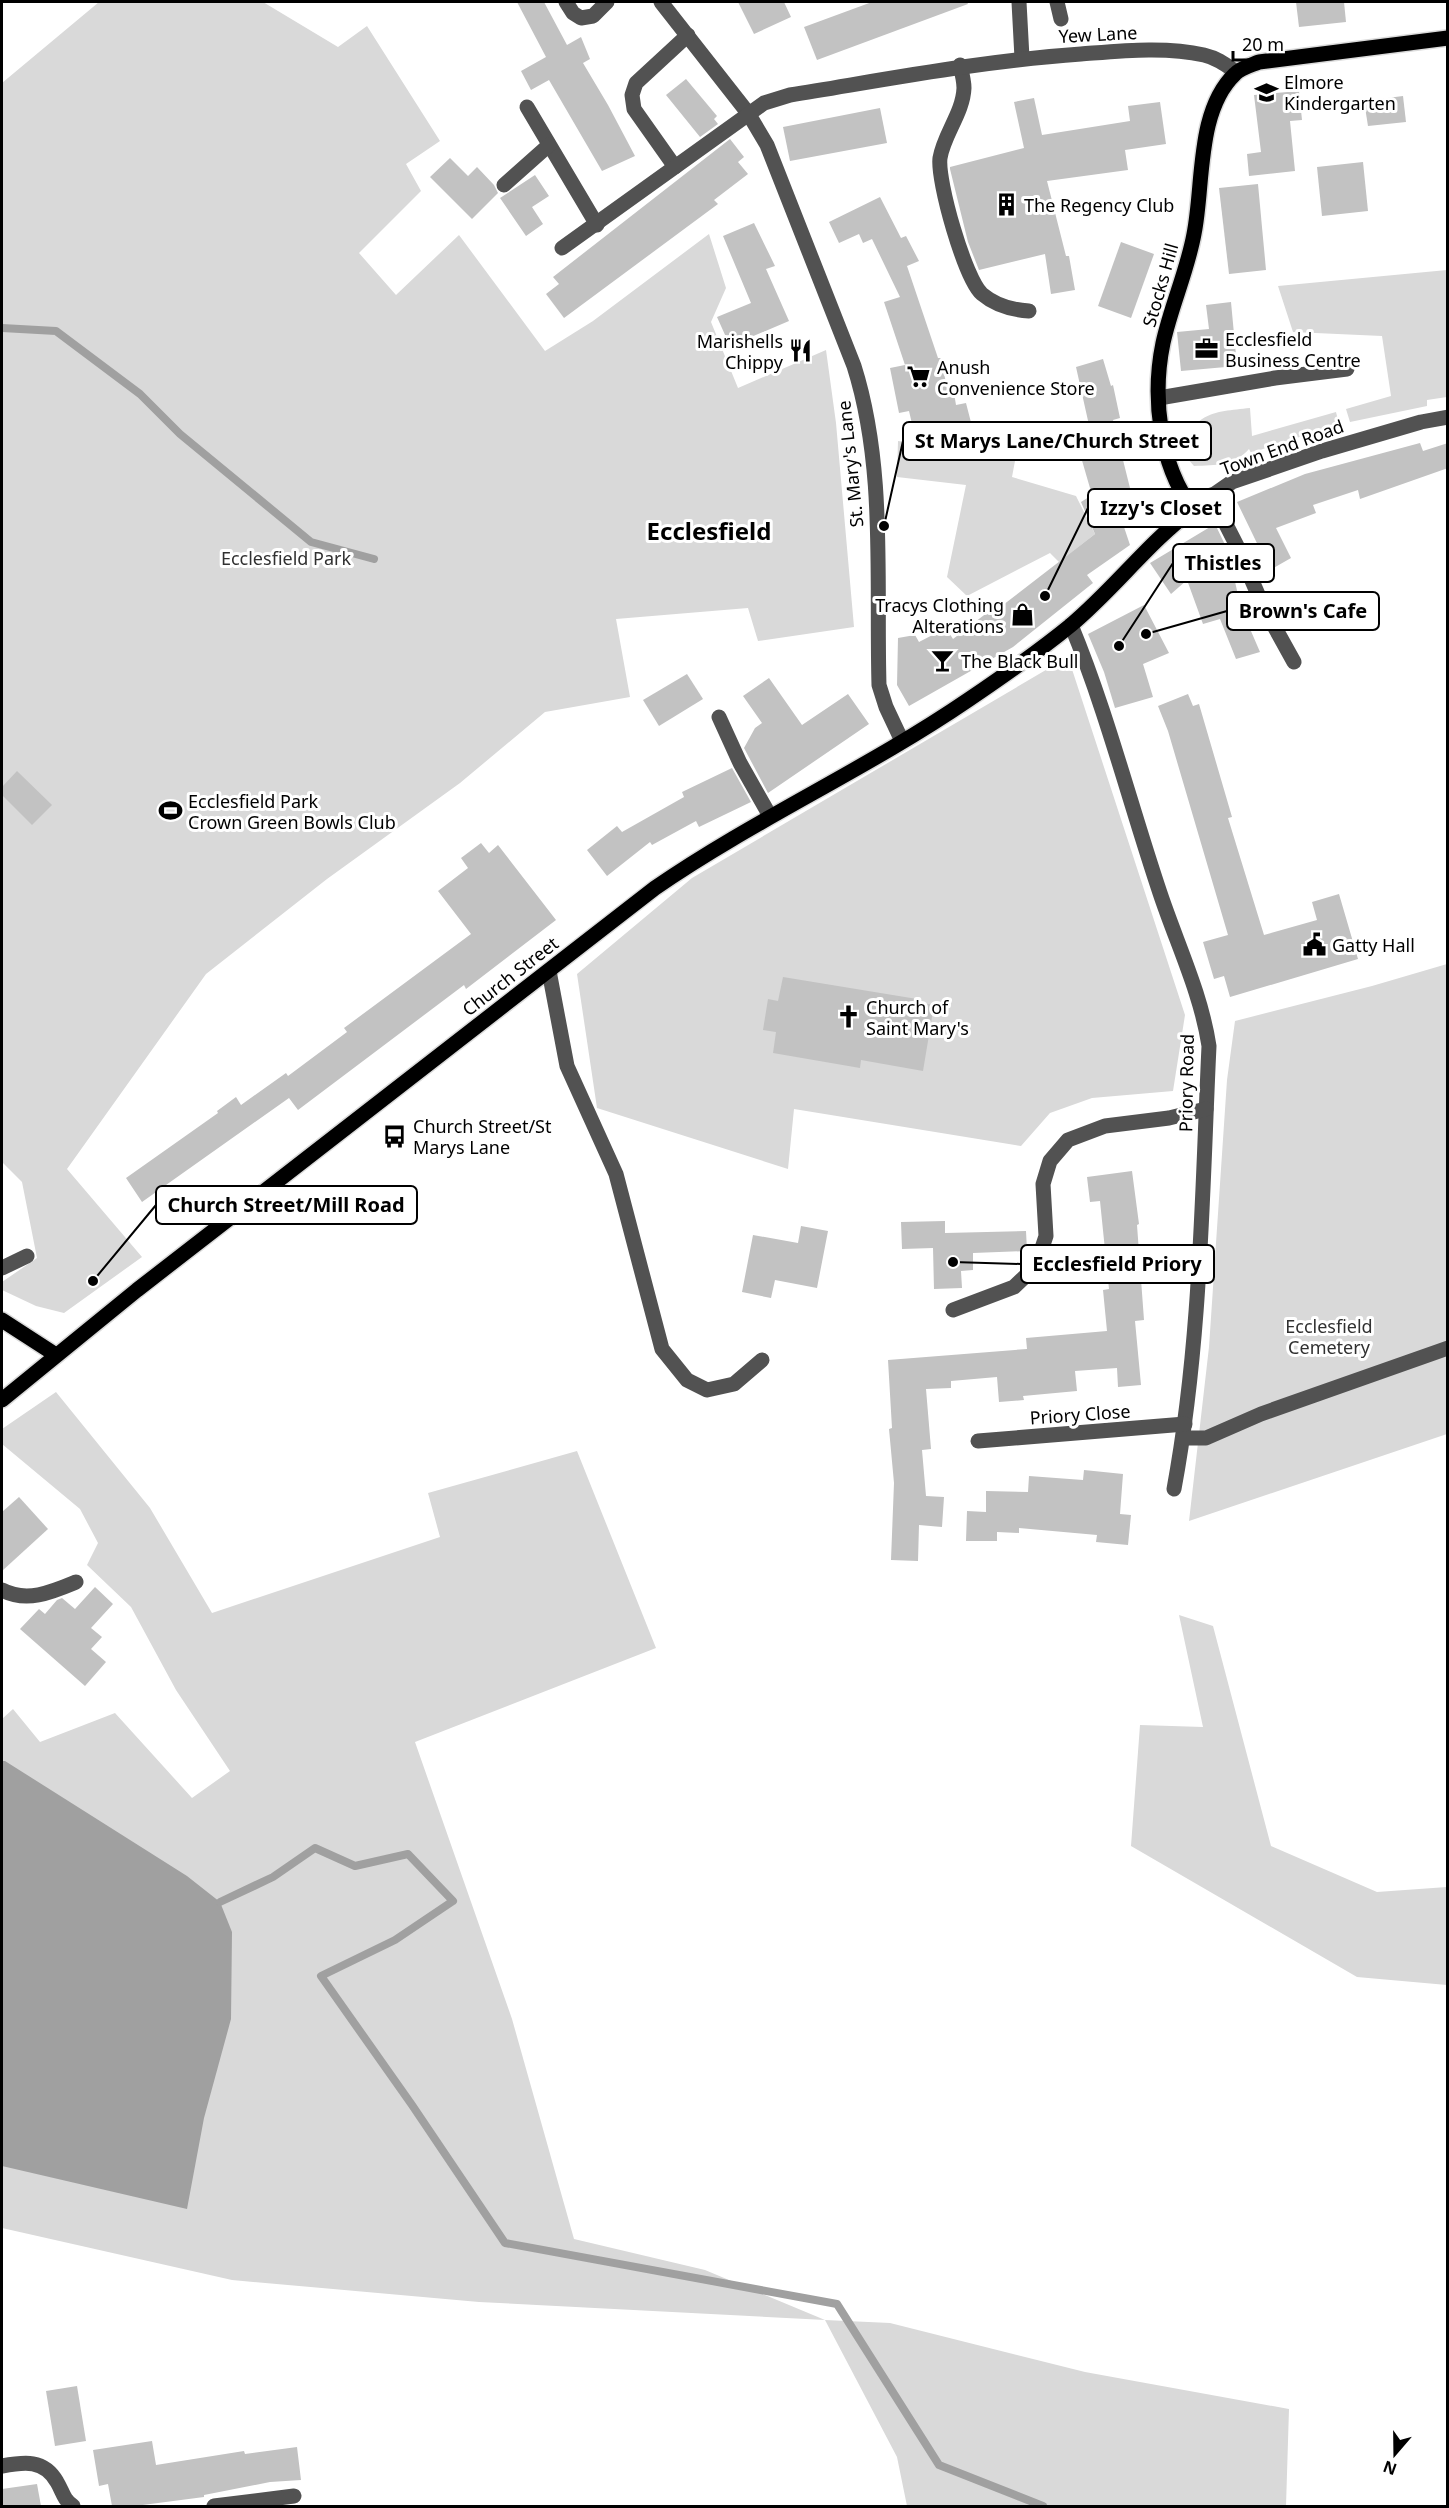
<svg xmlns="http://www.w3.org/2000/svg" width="1449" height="2508" font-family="'Noto Sans',sans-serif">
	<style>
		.green { fill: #d9d9d9 }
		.water { fill: #a0a0a0 }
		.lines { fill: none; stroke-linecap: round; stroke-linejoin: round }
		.stream { stroke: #a0a0a0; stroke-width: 8 }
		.building { fill: #c2c2c2 }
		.major-casing { stroke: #dbdbdb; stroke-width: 18 }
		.minor { stroke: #525252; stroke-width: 15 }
		.major { stroke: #000; stroke-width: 15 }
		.labels { text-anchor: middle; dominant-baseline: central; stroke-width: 6; stroke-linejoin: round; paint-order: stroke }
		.street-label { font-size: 18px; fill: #000; stroke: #fff }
		.poi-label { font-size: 18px; fill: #000; stroke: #fff; text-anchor: start }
		.park-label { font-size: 18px; fill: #303030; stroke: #fff }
		.district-label { font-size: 24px; font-weight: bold; fill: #000; stroke: #fff }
		.leader { fill: none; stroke: #000; stroke-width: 2 }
		.callout-dot { fill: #000; stroke: #fff; stroke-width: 2 }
		.callout { fill: #fff; stroke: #000; stroke-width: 2 }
		.callout-label { font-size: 20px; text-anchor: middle; font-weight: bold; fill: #000 }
	</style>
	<rect width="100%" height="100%" fill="#fff"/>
	<g class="green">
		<polygon points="99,2 263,2 338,47 367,26 440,141 406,164 421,191 359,253 396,295 459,235 545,351 593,321 709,234 726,288 711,322 738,388 826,350 836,423 854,627 758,641 748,608 616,619 630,697 545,712 460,783 327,879 206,974 67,1169 142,1257 64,1313 36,1306 2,1290 2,1282 37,1258 22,1182 2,1162 2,83"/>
		<polygon points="1447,270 1447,397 1427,400 1427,406 1350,422 1346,409 1391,396 1382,336 1293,332 1278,286"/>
		<path d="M1250,408L1252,436L1336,412L1339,424L1251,453L1249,449C1234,466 1216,465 1194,466L1187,458C1188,412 1213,412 1250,408Z"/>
		<polygon points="1020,434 1012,477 1076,496 1095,534 1059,562 1050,553 967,596 947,577 966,485 897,477 898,441 989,454 994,436"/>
		<polygon points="1068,657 1185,1015 1173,1091 1092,1098 1050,1113 1021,1146 794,1109 788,1169 597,1108 577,974 692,878"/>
		<polygon points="1447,964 1447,1434 1189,1521 1209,1347 1227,1080 1235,1021 1372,986"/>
		<polygon points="56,1392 150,1508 212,1613 440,1537 428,1493 577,1451 656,1648 415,1742 512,2019 574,2239 705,2270 825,2320 890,2323 1085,2372 1289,2409 1286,2506 907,2506 897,2457 825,2320 479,2302 232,2280 2,2228 2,1719 13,1709 40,1742 115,1713 192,1798 230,1771 176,1690 131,1607 87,1565 98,1543 80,1509 2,1444 2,1429"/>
		<polygon points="1179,1615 1213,1626 1271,1846 1377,1892 1447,1887 1447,1985 1357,1977 1131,1846 1140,1725 1203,1727"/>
	</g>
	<polygon class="water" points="2,1761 5,1761 187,1876 220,1902 232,1932 231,2019 204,2118 187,2209 2,2166"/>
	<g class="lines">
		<g class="stream">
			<polyline points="2,328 56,331 140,394 180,434 311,542 374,559"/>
			<polyline points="220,1902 273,1877 315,1848 355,1866 408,1854 453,1901 395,1940 321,1976 412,2105 505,2243 837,2304 939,2465 1043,2506"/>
		</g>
	</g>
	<g class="building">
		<polygon points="517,2 544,2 567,45 581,37 590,59 583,63 608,105 635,156 602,171 549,80 531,90 521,71 546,57"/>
		<polygon points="738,2 784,2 791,17 754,34"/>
		<polygon points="872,2 967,2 968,4 817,60 804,27"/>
		<polygon points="1296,2 1344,2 1346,22 1299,27"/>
		<polygon points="686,79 717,116 714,119 718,124 700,137 666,95"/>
		<polygon points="1299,91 1302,120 1290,121 1295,171 1249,176 1247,154 1261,152 1254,95"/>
		<polygon points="1403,96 1406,122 1368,126 1364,101"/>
		<polygon points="1034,98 1042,135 1130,121 1128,106 1160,102 1166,144 1125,150 1128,170 1047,181 1066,256 1069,256 1075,290 1051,294 1045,254 979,270 968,242 950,169 950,167 1024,148 1014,102"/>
		<polygon points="880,108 887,143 790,161 783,127"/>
		<polygon points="730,139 744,157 738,162 748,174 714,200 718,204 564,318 546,294 559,284 553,277"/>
		<polygon points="450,158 468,176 477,167 494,185 498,193 472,219 430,177"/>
		<polygon points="1363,162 1368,211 1322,216 1317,167"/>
		<polygon points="535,175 549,196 532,207 543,224 526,236 500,198"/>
		<polygon points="1258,184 1266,270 1229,274 1219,188"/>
		<polygon points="880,197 901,238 906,236 919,261 907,266 938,358 941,358 947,388 953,387 956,405 966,403 975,438 937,447 932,424 913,428 909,411 899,413 890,368 905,365 884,302 900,297 872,239 863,243 859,234 839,243 829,222"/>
		<polygon points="754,223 775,266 766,269 789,321 730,346 717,317 751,303 723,236"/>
		<polygon points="1121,242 1154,254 1131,318 1098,306"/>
		<polygon points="1231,302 1237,366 1181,371 1177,332 1209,329 1206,305"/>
		<polygon points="1103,359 1111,386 1113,385 1120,418 1113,420 1138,520 1124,527 1130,545 1087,575 1093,583 1013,647 909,706 897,685 898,638 915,635 919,642 946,628 953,639 1001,602 1003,605 1095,534 1081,502 1092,495 1081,457 1095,452 1076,367"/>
		<polygon points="1420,443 1423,451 1448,443 1448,468 1360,499 1358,490 1313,505 1316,513 1276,528 1291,558 1270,570 1237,502 1305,474"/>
		<polygon points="1215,524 1228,551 1241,608 1260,652 1236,659 1220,619 1203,624 1187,580 1171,594 1150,563"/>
		<polygon points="1144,605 1169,653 1143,664 1153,697 1115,708 1104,672 1088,634"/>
		<polygon points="687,674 703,699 659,726 643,700"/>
		<polygon points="769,678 802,725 848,694 869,724 768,793 744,748 755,728 762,723 743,696"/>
		<polygon points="1188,694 1193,706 1199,704 1232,817 1228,818 1264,935 1317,920 1312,902 1339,894 1358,959 1230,997 1224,976 1214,979 1203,942 1228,935 1168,731 1158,706"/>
		<polygon points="732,768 751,802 699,827 696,821 652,845 650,842 607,876 587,850 617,826 622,832 684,797 682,792"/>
		<polygon points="17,771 52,805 32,825 2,795 2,787"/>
		<polygon points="481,843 489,853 498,845 556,920 466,989 464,985 298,1110 289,1098 142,1202 126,1178 218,1113 217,1111 236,1097 241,1105 286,1073 288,1076 347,1032 344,1028 471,934 438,891 468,868 461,858"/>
		<polygon points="783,977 917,999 916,1002 934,1005 923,1071 861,1060 860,1068 773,1053 776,1032 763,1030 768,999 778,1001"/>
		<polygon points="1132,1171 1139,1224 1137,1225 1144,1320 1135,1321 1141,1385 1118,1387 1117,1368 1075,1371 1077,1391 1023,1396 1024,1400 999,1402 997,1377 951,1381 951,1388 926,1389 931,1449 922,1450 926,1496 944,1497 942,1527 919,1525 918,1561 891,1560 894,1483 889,1429 892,1428 888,1360 1027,1349 1026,1338 1107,1331 1103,1290 1109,1289 1100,1201 1090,1202 1087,1177"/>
		<polygon points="945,1221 945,1233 1026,1231 1027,1251 973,1253 973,1270 961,1271 962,1288 934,1289 933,1248 902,1249 901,1222"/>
		<polygon points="801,1226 828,1231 817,1288 775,1280 771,1298 742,1292 753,1235 798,1243"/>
		<polygon points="1084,1470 1123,1474 1120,1514 1131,1515 1128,1545 1096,1542 1097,1535 1019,1528 1019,1533 997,1532 997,1541 966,1541 967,1511 986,1512 986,1491 1028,1492 1029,1476 1083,1480"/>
		<polygon points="19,1497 48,1529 2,1571 2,1512"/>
		<polygon points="95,1587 113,1604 91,1628 102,1637 91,1649 106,1662 85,1686 20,1629 39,1609 45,1614 57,1600 62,1598 75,1609"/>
		<polygon points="77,2386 86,2441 55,2446 46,2391"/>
		<polygon points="152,2441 156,2465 244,2451 245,2454 297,2447 301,2480 270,2482 204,2495 204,2497 135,2506 112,2506 108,2484 99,2486 93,2450"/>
		<polygon points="37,2484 41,2506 2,2506 2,2489"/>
	</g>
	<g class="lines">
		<defs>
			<g id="major">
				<polyline points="2,1320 56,1355"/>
				<path d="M2,1400L137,1290L655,888C755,819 867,769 968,700C1002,677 1038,652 1071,625C1114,589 1148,543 1193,509C1159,465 1152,396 1163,343C1171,306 1187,272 1194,234C1204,185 1196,111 1235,74C1240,68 1252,65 1259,62L1448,38"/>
			</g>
		</defs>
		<use href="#major" class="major-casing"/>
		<g class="minor">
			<polyline points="566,2 573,13 581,18 593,16 607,2"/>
			<path d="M661,2L748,113L767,145L854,366C886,467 876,579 879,685L886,707L902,741"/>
			<polyline points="1019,2 1022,58"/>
			<polyline points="1057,2 1061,19"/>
			<path d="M960,65C962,73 964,81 964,88C963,113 944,134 940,158C937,181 965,279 982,294C995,305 1013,310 1029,311"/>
			<polyline points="527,107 597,225"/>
			<polyline points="675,167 634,109 632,95 636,83 688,35"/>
			<polyline points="504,185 549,145"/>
			<path d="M562,248L764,103L790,95C889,79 981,61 1081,54C1120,51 1165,46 1204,55C1217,58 1226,65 1236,72"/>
			<polyline points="1159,398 1275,378 1347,369"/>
			<polyline points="1211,495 1237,546 1263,606 1294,662"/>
			<polyline points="1193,509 1232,482 1322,451 1421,422 1448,417"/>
			<path d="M1071,625C1107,712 1130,804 1160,893C1177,944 1201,993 1209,1046C1202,1194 1201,1343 1174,1489"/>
			<polyline points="719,717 740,763 770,816"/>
			<polyline points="549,971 567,1066 616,1174 662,1349 687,1380 707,1390 734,1384 762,1360"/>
			<polyline points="2,1268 27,1256"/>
			<polyline points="953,1310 1014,1287 1036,1266 1046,1236 1043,1184 1050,1161 1068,1140 1105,1126 1169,1118 1206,1109"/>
			<polyline points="1184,1438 1206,1438 1261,1414 1448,1348"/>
			<polyline points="978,1441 1185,1424"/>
			<path d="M2,1590C27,1603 52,1592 76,1582"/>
			<path d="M2,2466C24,2462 44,2459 57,2482C63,2492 63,2499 73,2506"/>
			<polyline points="214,2506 294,2496"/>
		</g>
		<use href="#major" class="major"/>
	</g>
	<defs>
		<symbol id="school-bare" viewBox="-9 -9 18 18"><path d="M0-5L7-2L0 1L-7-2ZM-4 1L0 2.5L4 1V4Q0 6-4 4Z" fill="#000" stroke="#fff" stroke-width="2.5" paint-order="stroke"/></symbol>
		<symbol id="building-bare" viewBox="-9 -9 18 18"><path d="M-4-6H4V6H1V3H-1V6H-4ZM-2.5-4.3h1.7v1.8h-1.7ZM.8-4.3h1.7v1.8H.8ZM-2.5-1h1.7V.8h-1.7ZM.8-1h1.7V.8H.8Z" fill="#000" stroke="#fff" stroke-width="2.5" paint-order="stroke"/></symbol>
		<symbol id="office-bare" viewBox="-9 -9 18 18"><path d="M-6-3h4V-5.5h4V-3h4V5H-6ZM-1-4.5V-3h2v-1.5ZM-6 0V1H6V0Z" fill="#000" stroke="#fff" stroke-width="2.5" paint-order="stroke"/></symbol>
		<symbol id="restaurant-bare" viewBox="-9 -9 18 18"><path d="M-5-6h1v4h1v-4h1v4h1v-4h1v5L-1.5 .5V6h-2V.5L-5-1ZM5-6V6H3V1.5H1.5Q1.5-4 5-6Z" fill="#000" stroke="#fff" stroke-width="2.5" paint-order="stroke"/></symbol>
		<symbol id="supermarket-bare" viewBox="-9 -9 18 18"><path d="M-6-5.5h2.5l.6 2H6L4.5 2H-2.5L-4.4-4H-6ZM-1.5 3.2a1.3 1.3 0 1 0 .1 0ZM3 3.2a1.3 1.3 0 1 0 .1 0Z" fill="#000" stroke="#fff" stroke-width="2.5" paint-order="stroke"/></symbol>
		<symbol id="shop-bare" viewBox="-9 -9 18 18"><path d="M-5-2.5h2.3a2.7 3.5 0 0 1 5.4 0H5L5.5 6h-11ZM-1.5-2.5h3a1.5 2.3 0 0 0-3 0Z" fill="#000" stroke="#fff" stroke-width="2.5" paint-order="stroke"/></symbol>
		<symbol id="bar-bare" viewBox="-9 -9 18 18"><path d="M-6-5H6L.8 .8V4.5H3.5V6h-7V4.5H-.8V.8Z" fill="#000" stroke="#fff" stroke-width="2.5" paint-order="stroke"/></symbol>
		<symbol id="stadium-bare" viewBox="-9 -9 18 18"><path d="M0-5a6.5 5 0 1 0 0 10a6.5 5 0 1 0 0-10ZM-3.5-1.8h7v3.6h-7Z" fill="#000" stroke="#fff" stroke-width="2.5" paint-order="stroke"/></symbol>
		<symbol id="civic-bare" viewBox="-9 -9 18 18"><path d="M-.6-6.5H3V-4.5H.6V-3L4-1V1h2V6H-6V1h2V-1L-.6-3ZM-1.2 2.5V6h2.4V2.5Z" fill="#000" stroke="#fff" stroke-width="2.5" paint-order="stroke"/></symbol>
		<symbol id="church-bare" viewBox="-9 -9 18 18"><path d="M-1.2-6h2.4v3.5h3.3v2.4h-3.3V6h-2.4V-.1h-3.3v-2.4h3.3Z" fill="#000" stroke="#fff" stroke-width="2.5" paint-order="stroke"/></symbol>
		<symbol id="bus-bare" viewBox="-9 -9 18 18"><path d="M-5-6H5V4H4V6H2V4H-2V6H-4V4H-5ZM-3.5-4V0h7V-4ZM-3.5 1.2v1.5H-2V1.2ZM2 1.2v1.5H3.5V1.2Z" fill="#000" stroke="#fff" stroke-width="2.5" paint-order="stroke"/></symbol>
	</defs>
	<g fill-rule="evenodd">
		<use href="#school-bare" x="1250" y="76" width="33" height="33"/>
		<use href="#building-bare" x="990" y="188" width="33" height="33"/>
		<use href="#office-bare" x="1190" y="332" width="33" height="33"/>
		<use href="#restaurant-bare" x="784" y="334" width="33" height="33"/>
		<use href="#supermarket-bare" x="902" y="360" width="33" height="33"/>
		<use href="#shop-bare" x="1006" y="598" width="33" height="33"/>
		<use href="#bar-bare" x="926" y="644" width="33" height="33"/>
		<use href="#stadium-bare" x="154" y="794" width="33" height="33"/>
		<use href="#civic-bare" x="1298" y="928" width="33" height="33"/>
		<use href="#church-bare" x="832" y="1000" width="33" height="33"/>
		<use href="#bus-bare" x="378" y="1120" width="33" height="33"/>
	</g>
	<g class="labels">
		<g class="street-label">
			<text transform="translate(1098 34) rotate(-3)">Yew Lane</text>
			<text transform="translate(1160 285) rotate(-74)">Stocks Hill</text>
			<text transform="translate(1282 447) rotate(-20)">Town End Road</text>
			<text transform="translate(850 464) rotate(-96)">St. Mary's Lane</text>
			<text transform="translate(510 976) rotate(-38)">Church Street</text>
			<text transform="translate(1186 1083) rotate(-89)">Priory Road</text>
			<text transform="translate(1080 1414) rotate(-4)">Priory Close</text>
		</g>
		<g class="poi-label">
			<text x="1284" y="82">Elmore<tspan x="1284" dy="21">Kindergarten</tspan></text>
			<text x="1024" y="205">The Regency Club</text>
			<text x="1225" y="339">Ecclesfield<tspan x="1225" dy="21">Business Centre</tspan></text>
			<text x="783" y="341" text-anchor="end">Marishells<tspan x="783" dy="21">Chippy</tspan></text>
			<text x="937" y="367">Anush<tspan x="937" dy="21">Convenience Store</tspan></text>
			<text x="1004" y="605" text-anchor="end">Tracys Clothing<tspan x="1004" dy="21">Alterations</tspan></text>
			<text x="961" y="661">The Black Bull</text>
			<text x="188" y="801">Ecclesfield Park<tspan x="188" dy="21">Crown Green Bowls Club</tspan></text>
			<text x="1332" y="945">Gatty Hall</text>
			<text x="866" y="1007">Church of<tspan x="866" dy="21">Saint Mary's</tspan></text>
			<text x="413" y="1126">Church Street/St<tspan x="413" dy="21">Marys Lane</tspan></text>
		</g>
		<g class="park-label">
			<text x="286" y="558">Ecclesfield Park</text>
			<text x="1329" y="1326">Ecclesfield<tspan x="1329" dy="21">Cemetery</tspan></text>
		</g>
		<g class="district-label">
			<text x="709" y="530">Ecclesfield</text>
		</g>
	</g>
	<path class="leader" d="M884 526L903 441M1045 596L1088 508M1119 646L1173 563M1146 634L1227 611M93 1281L156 1205M953 1262L1021 1264"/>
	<g class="callout-dot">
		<circle cx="884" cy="526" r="6"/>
		<circle cx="1045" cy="596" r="6"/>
		<circle cx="1119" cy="646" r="6"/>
		<circle cx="1146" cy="634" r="6"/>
		<circle cx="93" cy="1281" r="6"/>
		<circle cx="953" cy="1262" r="6"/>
	</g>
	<g class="callout">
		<rect x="903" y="422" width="308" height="38" rx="6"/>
		<rect x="1088" y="489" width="146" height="38" rx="6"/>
		<rect x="1173" y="544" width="101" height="38" rx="6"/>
		<rect x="1227" y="592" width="152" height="38" rx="6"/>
		<rect x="156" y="1186" width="261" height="38" rx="6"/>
		<rect x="1021" y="1245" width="193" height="38" rx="6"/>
	</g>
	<g class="callout-label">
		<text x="1057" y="448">St Marys Lane/Church Street</text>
		<text x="1161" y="515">Izzy's Closet</text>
		<text x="1223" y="570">Thistles</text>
		<text x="1303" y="618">Brown's Cafe</text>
		<text x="286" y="1212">Church Street/Mill Road</text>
		<text x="1117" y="1271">Ecclesfield Priory</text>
	</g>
	<rect width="1449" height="2508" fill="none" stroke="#000000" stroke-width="6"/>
	<g transform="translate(1395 2454) rotate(200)" stroke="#ffffff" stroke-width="4.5" paint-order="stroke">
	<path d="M0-4.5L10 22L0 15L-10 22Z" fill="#000000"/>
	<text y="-9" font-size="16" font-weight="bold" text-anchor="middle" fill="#000000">N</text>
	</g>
	<path d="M1233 51v9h81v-9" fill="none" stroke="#000000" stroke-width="3"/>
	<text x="1242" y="51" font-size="18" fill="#000000" stroke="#ffffff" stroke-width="4.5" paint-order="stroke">20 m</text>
</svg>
